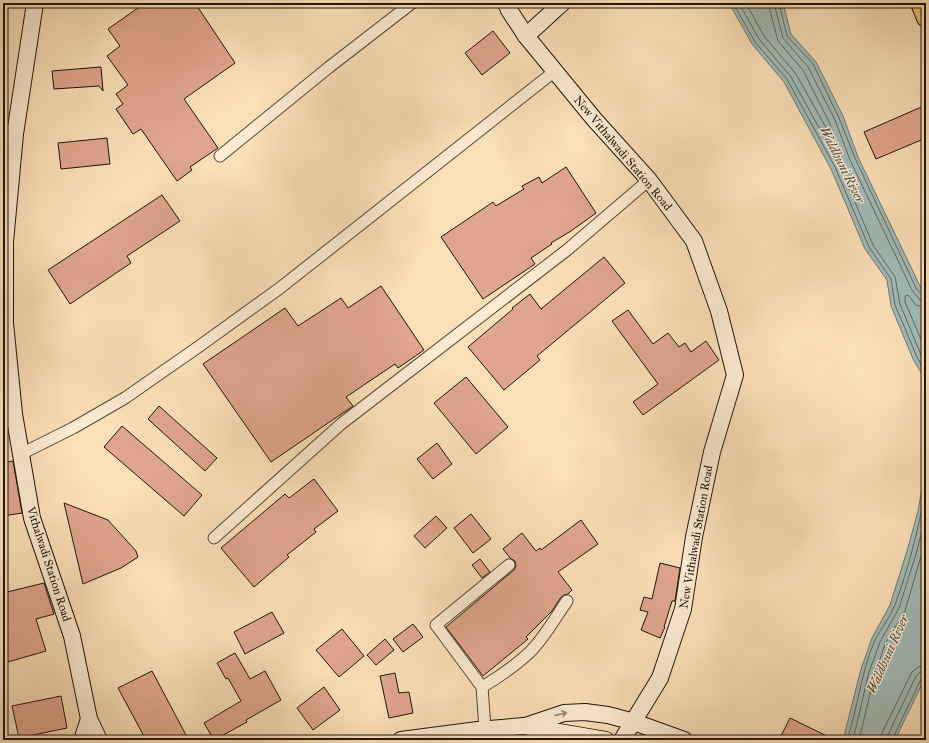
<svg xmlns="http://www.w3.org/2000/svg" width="929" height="743" font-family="'IM FELL Great Primer',serif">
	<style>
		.water { fill: #a1bbb7; stroke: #6d7972 }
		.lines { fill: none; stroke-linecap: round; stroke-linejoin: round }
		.shore { stroke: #606860; stroke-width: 1 }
		.building { fill: #dfa58e; stroke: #1e150a }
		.street-casing { stroke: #554836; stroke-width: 13 }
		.secondary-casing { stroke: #1e150a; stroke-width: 18 }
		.primary-casing { stroke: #1e150a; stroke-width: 20 }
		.street { stroke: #fcead1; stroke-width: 11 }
		.secondary { stroke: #fcead1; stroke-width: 16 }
		.primary { stroke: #eec07c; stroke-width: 18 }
		.oneway { stroke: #988a77 }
		.labels { text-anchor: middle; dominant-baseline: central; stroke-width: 3; stroke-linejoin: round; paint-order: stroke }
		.street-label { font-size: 12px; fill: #1e150a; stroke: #fcead1 }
		.water-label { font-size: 13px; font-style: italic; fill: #4c4f47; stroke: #fcead1 }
	</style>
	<rect width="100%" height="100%" fill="#fbdfb8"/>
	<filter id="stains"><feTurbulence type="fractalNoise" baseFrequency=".005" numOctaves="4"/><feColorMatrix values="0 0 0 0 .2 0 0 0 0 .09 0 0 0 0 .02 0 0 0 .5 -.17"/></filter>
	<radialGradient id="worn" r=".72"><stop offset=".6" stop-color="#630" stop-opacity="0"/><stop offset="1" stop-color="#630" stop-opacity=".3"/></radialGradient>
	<g class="water">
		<polygon points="729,3 783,3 791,34 816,62 843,116 858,157 920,286 926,295 926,381 913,359 891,306 887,280 865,249 831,169 784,82 752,44"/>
		<polygon points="926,465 926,676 895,740 843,740 861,669 872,638 890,605 907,551 918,511"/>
	</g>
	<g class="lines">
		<g class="shore">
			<polyline points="733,3 755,42 787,79 835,167 869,247 891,279 895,305 917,357 926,373"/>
			<polyline points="739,3 759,39 791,77 839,164 873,245 895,277 900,304 921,355 926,364"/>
			<polyline points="746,3 764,36 796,74 828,131 831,132 832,130 829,122 803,70 778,41 768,3"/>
			<polyline points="774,3 783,38 808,67 835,120 850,160 912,290 919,299 926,302"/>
			<polyline points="779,3 787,36 813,64 839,118 855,158 916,288 922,295 926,297"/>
			<polyline points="926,308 916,305 908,295 905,296 905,302 926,351"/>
			<path d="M847,740C858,707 861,672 875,640C881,628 890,618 895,605C909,567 919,527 926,487"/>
			<polyline points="853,740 869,672 880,642 899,608 916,554 926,515"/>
			<polyline points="859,740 875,673 885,644 905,611 926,539"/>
			<polyline points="881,740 882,733 912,672 918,667 926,665"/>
			<polyline points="887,740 888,735 916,676 920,672 926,671"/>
			<polyline points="892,740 921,679 926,676"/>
		</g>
	</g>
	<g class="building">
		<polygon points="145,3 195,3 235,63 184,99 218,148 190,167 192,170 177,181 141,129 133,134 116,109 123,104 116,94 128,85 107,56 120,46 108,29"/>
		<polygon points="493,31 510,53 482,75 465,53"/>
		<polygon points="101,67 103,91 99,86 54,89 52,71"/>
		<polygon points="926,105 926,138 876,159 864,132"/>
		<polygon points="107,138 110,164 61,169 58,143"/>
		<polygon points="566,167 596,213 571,231 551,243 552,244 531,258 535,264 483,299 441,237 493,202 496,206 524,189 522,186 539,177 542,183"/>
		<polygon points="162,195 180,221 127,256 131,263 70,304 48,270"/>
		<polygon points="604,257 625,283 537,356 540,360 504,390 468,347 513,309 512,308 530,294 541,309"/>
		<polygon points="381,286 424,350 398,368 395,364 346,397 353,406 271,462 203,364 285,308 298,326 341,298 348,308"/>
		<polygon points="628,310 653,344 668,333 679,347 685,343 691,352 706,341 719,360 643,415 633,402 658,384 612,321"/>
		<polygon points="466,377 508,427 476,454 434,403"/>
		<polygon points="159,406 217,458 205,471 148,419"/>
		<polygon points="122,426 202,495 184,516 104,447"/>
		<polygon points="437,443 452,464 433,479 417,459"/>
		<polygon points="13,461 22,513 3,516 3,463"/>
		<polygon points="314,479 338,511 314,529 316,532 287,555 289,557 254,587 221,548 285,494 289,498"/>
		<polygon points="64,503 108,520 136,551 138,557 121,568 83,584"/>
		<polygon points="471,514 491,539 473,553 454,528"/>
		<polygon points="436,516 447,528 425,548 414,536"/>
		<polygon points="581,520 598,544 558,572 572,590 568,594 564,595 561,597 552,611 526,637 528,639 483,676 446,627 514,570 516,566 515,561 510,558 503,549 522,533 536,551 540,548 541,550"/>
		<polygon points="480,559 490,572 482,578 472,565"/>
		<polygon points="660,563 680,568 675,601 672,601 664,627 665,627 660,638 641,630 648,612 640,610 644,597 652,599"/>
		<polygon points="44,583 54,614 36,619 46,651 8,662 3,645 3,593"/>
		<polygon points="272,612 284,633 245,654 234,632"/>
		<polygon points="413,624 423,637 403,652 393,639"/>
		<polygon points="342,629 364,656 339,677 316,650"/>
		<polygon points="385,639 394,650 376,665 367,655"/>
		<polygon points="235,653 250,679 265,671 281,700 246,720 247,722 214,740 204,723 241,701 228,678 226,679 217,663"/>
		<polygon points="152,671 186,735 175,740 146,740 118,688"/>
		<polygon points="395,673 399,693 409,692 413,713 389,718 380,676"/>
		<polygon points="324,687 340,710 313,730 297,708"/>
		<polygon points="61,696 67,728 19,738 12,706"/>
		<polygon points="790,718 835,740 779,740"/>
	</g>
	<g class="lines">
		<defs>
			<g id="street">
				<polyline points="220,156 328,68 412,3"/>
				<polyline points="21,454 73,428 125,398 201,345 280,288 555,71"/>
				<polyline points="214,538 341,424 567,250 649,180"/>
				<path d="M482,687C499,677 515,666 530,652C545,637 555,618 567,601"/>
				<polyline points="485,729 482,687 436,625 509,565"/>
			</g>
			<g id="secondary">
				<polyline points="35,3 15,134 5,242 5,323 14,414 32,518 72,636 89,719 99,740"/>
				<polyline points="506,3 509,10 526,36 594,119 649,180 694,241 719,311 735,375 712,452 694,537 683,609 660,678 622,740"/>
				<polyline points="526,36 562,3"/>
				<polyline points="528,725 564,713 585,712 608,715 634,722 684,740"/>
				<polyline points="82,740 89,719"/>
				<polyline points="401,740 478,730 524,726 606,740"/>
			</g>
			<polyline id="primary" points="920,3 926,18"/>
		</defs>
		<use href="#street" class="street-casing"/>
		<use href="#secondary" class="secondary-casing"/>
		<use href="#primary" class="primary-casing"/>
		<use href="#street" class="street"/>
		<use href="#secondary" class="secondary"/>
		<use href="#primary" class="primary"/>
	</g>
	<defs><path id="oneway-shaft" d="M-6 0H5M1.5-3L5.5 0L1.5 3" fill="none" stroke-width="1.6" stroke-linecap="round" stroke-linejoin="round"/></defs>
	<use class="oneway" href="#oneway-shaft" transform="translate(561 714) rotate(-13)"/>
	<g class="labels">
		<g class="street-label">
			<text transform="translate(623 153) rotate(50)">New Vithalwadi Station Road</text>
			<text transform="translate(696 537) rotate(-80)">New Vithalwadi Station Road</text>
			<text transform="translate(49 564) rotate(72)">Vithalwadi Station Road</text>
		</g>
		<g class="water-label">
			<text transform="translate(842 165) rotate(63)">Waldhuni River</text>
			<text transform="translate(888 654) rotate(-66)">Waldhuni River</text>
		</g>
	</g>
	<rect width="929" height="743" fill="none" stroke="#fbdfb8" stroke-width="16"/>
	<rect x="4" y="4" width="921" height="735" fill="none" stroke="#1e150a" stroke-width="2"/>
	<rect x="8" y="8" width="913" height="727" fill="none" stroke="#1e150a"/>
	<rect width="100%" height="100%" filter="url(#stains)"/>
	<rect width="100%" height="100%" fill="url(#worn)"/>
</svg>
